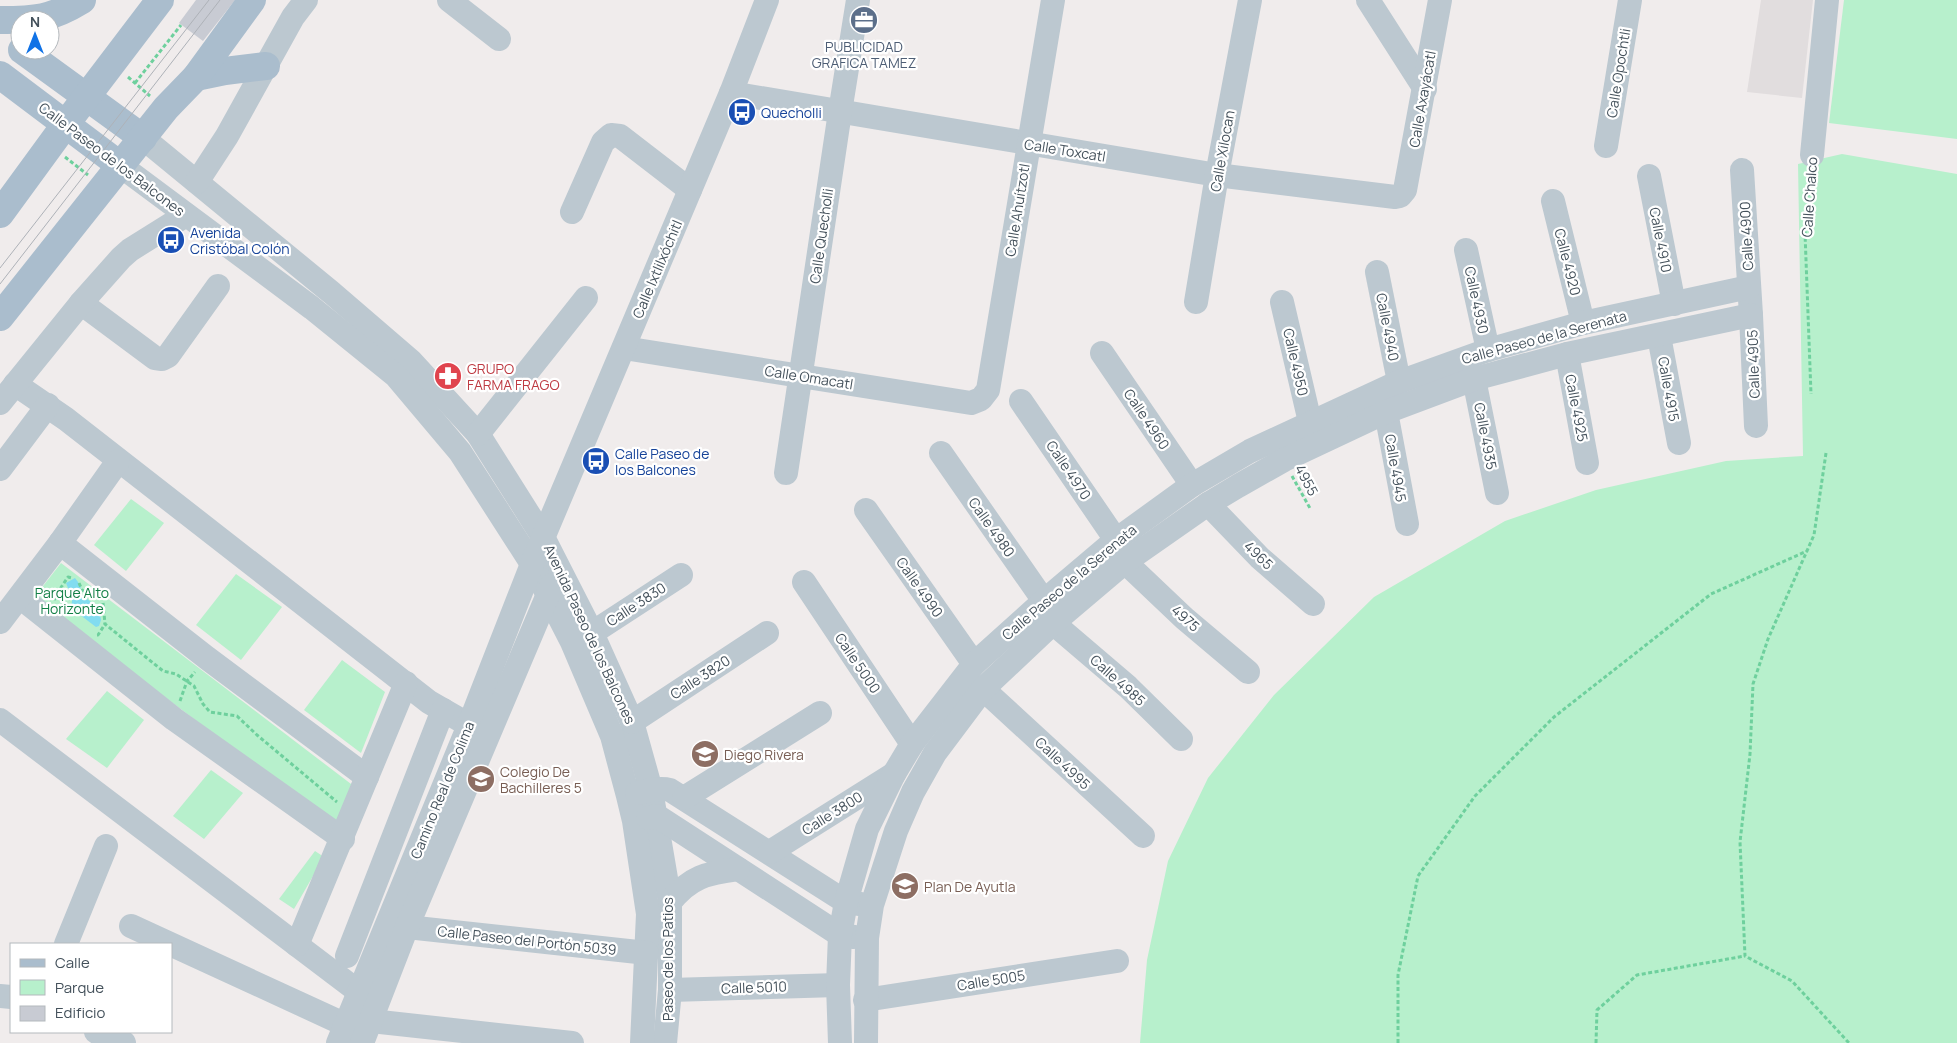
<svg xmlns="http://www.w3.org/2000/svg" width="1957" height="1043" font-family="Manrope,sans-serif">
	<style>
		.education { fill: #e1ddde }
		.green { fill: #b7f0cc }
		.water { fill: #82dcf0 }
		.building { fill: #c8cbd3 }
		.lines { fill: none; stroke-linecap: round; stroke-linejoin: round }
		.path { stroke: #6ed09d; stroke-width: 3; stroke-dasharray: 4 2.5; stroke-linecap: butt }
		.minor { stroke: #bcc8d0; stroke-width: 24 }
		.major { stroke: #aabdcd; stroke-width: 28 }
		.tram { stroke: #aeb2b8; stroke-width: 1 }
		.labels { text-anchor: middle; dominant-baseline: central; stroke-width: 4.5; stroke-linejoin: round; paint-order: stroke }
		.service-label { font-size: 14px; fill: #4e5e75; stroke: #fff }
		.street-label { font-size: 14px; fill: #44515b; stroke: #fff }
		.transit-label { font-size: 14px; fill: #164399; stroke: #fff; text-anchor: start }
		.health-label { font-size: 14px; fill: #be3a42; stroke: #fff; text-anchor: start }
		.park-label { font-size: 14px; fill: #127f46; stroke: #fff }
		.education-label { font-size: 14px; fill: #785e54; stroke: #fff; text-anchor: start }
	</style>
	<rect width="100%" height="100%" fill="#f0ecec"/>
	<polygon class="education" points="1761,0 1813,0 1802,98 1747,92"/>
	<g class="green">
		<polygon points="1844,0 1957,0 1957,139 1829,123"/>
		<polygon points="1842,154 1957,174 1957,1043 1140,1043 1147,960 1168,861 1208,778 1274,695 1374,597 1505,521 1596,490 1726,461 1803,456 1798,164"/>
		<polygon points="131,499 164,523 126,571 94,545"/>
		<polygon points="61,563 355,787 339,828 37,601 36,595"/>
		<polygon points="236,574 282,607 241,660 196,625"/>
		<polygon points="342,660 385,692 361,753 304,710"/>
		<polygon points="107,691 144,720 107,768 66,739"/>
		<polygon points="211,770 243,793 204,839 173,816"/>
		<polygon points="315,851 324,857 294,909 279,899"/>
	</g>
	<polygon class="water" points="75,578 81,586 79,593 99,608 101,620 99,626 96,627 71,608 73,594 68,588 66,583"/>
	<polygon class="building" points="196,0 235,0 203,41 179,23"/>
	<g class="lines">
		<g class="path">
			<polyline points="128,77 150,96"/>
			<polyline points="135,83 181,25"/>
			<polyline points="65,157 88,175"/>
			<polyline points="1810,173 1805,233 1811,394"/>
			<polyline points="1826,453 1814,535 1768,639 1753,684 1750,754 1740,842 1745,956 1792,981 1849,1043"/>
			<polyline points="1292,476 1311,510"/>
			<polyline points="79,583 82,590 94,596"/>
			<polyline points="54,600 60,589 68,577 72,578"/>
			<polyline points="103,603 105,624 163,671 176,674 194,686 203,704 210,712 237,716 257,735 337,802"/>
			<polyline points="97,635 98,635 105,624"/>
			<polyline points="180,701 187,681 195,672"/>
			<polyline points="1398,1043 1398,975 1418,876 1475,796 1554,717 1711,594 1807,551"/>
			<polyline points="1596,1043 1597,1010 1637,975 1745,956"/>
		</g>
		<g class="minor">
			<polyline points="449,0 499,39"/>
			<polyline points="1368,0 1425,89"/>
			<polyline points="731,93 1217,175 1395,197 1400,196 1405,190 1440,0"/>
			<polyline points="143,138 332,293 411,361 478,434 543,537 592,633 632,722 651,790 670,902 670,990 665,1043"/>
			<polyline points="1606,146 1630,0"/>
			<polyline points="1812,155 1827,0"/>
			<polyline points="121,166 312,308 396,376 460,452 532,564 572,642 612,736 628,796 634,821 648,914 642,1043"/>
			<polyline points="1742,170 1751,315 1756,426"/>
			<polyline points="1649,176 1674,304"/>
			<polyline points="197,182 227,136 293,17 306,0"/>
			<polyline points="1553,201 1583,323"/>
			<polyline points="572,212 603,142 611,135 620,136 690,190"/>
			<polyline points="1466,250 1488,350"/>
			<polyline points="1377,272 1399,382"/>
			<polyline points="1196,302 1217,175 1250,0"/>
			<polyline points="1282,302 1310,422"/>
			<polyline points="81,303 155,358 162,359 168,356 218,286"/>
			<polyline points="1659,336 1679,443"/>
			<polyline points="624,348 971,403 981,399 988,390 1053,0"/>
			<polyline points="1102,353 1192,485"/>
			<polyline points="1567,354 1587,463"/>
			<polyline points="1474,379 1497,493"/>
			<polyline points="15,384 66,419 429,702 469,725"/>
			<polyline points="1021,401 1116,540"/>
			<polyline points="0,403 81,303 121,258 130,250 186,215"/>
			<polyline points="1386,412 1407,524"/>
			<polyline points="478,434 586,298"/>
			<polyline points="941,453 1044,601"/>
			<polyline points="0,469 48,405"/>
			<polyline points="786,473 840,112 858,0"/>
			<polyline points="1208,504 1260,558 1313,604"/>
			<polyline points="866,510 974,664"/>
			<polyline points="60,543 207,658 367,777"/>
			<polyline points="1125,562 1184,618 1248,672"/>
			<polyline points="804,582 912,744"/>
			<polyline points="20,597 174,719 343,839"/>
			<polyline points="0,622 60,543 118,461"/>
			<polyline points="1053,623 1128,687 1181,739"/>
			<polyline points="592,633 681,575"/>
			<polyline points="983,689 1143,836"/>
			<polyline points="0,720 359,992"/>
			<polyline points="632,722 767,633"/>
			<path d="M637,793C648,791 659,787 670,790L846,902L860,904"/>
			<polyline points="684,798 820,713"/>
			<polyline points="648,818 657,816 840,935 854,937"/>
			<polyline points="770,852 894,774"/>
			<path d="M670,902C690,877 707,873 738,869"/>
			<polyline points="131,926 346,1025"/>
			<polyline points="407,927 647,953"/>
			<polyline points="66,944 106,846"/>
			<polyline points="297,945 406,683"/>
			<polyline points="347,956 443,710"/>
			<polyline points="670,990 838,985"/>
			<polyline points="0,996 11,997"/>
			<polyline points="865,1000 1117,961"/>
			<polyline points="371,1021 572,1043"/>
			<polyline points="96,1032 124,1043"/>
			<polyline points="338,1043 469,725 532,564 731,93 767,0"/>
			<polyline points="362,1043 407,927 552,585"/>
			<polyline points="840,1043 838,985 840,935 846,902 867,829 894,774 912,744 974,664 1044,601 1116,540 1192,485 1250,451 1399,382 1488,350 1583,323 1749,287"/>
			<polyline points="866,1043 867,938 872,905 896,831 913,792 935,753 983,689 1053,623 1125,562 1208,504 1238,486 1284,460 1386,412 1474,379 1567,354 1751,315"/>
		</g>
		<g class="major">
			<path d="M0,20C36,20 51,19 82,0"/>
			<polyline points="22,50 143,138"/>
			<polyline points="0,75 121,166"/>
			<polyline points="196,77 225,71 266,66"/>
			<polyline points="0,214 65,125 160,0"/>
			<polyline points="0,317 166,108 196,77 252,0"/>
		</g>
		<g class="tram">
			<polyline points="0,268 209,0"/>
			<polyline points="0,284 220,0"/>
		</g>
	</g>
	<defs>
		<symbol id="office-disc" viewBox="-11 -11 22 22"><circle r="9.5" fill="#5c6f8a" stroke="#fff"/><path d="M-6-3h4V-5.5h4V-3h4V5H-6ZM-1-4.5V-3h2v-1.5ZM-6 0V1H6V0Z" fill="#fff"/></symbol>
		<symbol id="bus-disc" viewBox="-11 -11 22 22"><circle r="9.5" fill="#1a4fb4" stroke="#fff"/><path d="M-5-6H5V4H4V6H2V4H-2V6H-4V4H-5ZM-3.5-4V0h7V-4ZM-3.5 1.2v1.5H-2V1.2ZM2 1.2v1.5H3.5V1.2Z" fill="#fff"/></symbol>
		<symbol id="pharmacy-disc" viewBox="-11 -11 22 22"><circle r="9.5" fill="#e0444e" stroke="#fff"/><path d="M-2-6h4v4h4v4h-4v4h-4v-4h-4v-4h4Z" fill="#fff"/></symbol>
		<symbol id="school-disc" viewBox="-11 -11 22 22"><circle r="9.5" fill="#8d6e63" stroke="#fff"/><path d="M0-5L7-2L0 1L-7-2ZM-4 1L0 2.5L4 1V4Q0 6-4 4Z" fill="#fff"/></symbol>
		<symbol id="university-disc" viewBox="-11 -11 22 22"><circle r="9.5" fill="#8d6e63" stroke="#fff"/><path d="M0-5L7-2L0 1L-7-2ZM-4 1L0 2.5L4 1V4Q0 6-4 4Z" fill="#fff"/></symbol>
	</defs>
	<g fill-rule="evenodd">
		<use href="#office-disc" x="848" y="4" width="32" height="32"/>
		<use href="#bus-disc" x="726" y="96" width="32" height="32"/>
		<use href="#bus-disc" x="155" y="224" width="32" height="32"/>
		<use href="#pharmacy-disc" x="432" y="360" width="32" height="32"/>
		<use href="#bus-disc" x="580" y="445" width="32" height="32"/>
		<use href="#school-disc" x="689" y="738" width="32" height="32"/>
		<use href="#university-disc" x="465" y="763" width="32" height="32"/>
		<use href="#school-disc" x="889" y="870" width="32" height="32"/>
	</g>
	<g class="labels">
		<g class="service-label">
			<text x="864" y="46">PUBLICIDAD<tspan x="864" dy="16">GRAFICA TAMEZ</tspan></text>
		</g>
		<g class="street-label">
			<text transform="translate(1618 73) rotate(-81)">Calle Opochtli</text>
			<text transform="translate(1422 99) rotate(-80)">Calle Axayácatl</text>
			<text transform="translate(1065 150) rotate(9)">Calle Toxcatl</text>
			<text transform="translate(1222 151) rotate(-80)">Calle Xilocan</text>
			<text transform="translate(112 159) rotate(37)">Calle Paseo de los Balcones</text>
			<text transform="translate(1809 197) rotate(-86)">Calle Chalco</text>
			<text transform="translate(1017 210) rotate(-81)">Calle Ahuítzotl</text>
			<text transform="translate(821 236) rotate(-82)">Calle Quecholli</text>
			<text transform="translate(1746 236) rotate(-93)">Calle 4900</text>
			<text transform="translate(1661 240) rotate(79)">Calle 4910</text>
			<text transform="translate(1568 262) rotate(76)">Calle 4920</text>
			<text transform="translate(657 269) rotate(-67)">Calle Ixtlilxóchitl</text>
			<text transform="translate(1477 300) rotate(78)">Calle 4930</text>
			<text transform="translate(1388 327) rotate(79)">Calle 4940</text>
			<text transform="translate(1544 337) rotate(-15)">Calle Paseo de la Serenata</text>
			<text transform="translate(1296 362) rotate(77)">Calle 4950</text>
			<text transform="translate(1753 364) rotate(-92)">Calle 4905</text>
			<text transform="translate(809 377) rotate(9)">Calle Omacatl</text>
			<text transform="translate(1669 389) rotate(80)">Calle 4915</text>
			<text transform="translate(1577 408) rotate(79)">Calle 4925</text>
			<text transform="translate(1147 419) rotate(56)">Calle 4960</text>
			<text transform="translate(1486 436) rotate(79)">Calle 4935</text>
			<text transform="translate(1396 468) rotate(80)">Calle 4945</text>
			<text transform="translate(1069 470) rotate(56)">Calle 4970</text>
			<text transform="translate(1307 480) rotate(62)">4955</text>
			<text transform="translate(992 527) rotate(55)">Calle 4980</text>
			<text transform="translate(1259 555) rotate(44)">4965</text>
			<text transform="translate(1069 582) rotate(-40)">Calle Paseo de la Serenata</text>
			<text transform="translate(920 587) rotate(55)">Calle 4990</text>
			<text transform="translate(636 604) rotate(-33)">Calle 3830</text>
			<text transform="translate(1186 618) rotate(42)">4975</text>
			<text transform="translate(590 634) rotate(65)">Avenida Paseo de los Balcones</text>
			<text transform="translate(858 663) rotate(56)">Calle 5000</text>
			<text transform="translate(700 677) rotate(-33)">Calle 3820</text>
			<text transform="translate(1118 680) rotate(42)">Calle 4985</text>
			<text transform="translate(1063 763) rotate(43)">Calle 4995</text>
			<text transform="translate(442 790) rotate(-68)">Camino Real de Colima</text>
			<text transform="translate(832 813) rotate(-32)">Calle 3800</text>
			<text transform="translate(527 940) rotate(6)">Calle Paseo del Portón 5039</text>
			<text transform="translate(667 959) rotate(-90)">Paseo de los Patios</text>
			<text transform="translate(991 980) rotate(-9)">Calle 5005</text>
			<text transform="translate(754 987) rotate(-2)">Calle 5010</text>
		</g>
		<g class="transit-label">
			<text x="761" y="112">Quecholli</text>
			<text x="190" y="232">Avenida<tspan x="190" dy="16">Cristóbal Colón</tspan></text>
			<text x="615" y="453">Calle Paseo de<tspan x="615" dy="16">los Balcones</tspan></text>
		</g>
		<g class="health-label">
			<text x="467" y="368">GRUPO<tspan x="467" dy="16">FARMA FRAGO</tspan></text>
		</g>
		<g class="park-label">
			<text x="72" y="592">Parque Alto<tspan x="72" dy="16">Horizonte</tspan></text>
		</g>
		<g class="education-label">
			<text x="724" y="754">Diego Rivera</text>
			<text x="500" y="771">Colegio De<tspan x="500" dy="16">Bachilleres 5</tspan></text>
			<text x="924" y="886">Plan De Ayutla</text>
		</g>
	</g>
	<rect x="10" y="943" width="162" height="90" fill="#ffffff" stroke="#b4b9bd"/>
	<rect x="20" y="959" width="25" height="8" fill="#aabdcd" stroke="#b4b9bd"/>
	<text x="55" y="968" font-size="15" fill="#44515b">Calle</text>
	<rect x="20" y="980" width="25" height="15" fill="#b7f0cc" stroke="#b4b9bd"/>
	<text x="55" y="993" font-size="15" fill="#44515b">Parque</text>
	<rect x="20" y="1006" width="25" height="15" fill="#c8cbd3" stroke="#b4b9bd"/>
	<text x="55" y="1018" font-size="15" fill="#44515b">Edificio</text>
	<g transform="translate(35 35)"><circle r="24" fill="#ffffff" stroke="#b4b9bd"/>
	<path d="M0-4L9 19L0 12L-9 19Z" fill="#1072e6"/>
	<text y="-8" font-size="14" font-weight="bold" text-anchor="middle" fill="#44515b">N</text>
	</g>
</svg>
